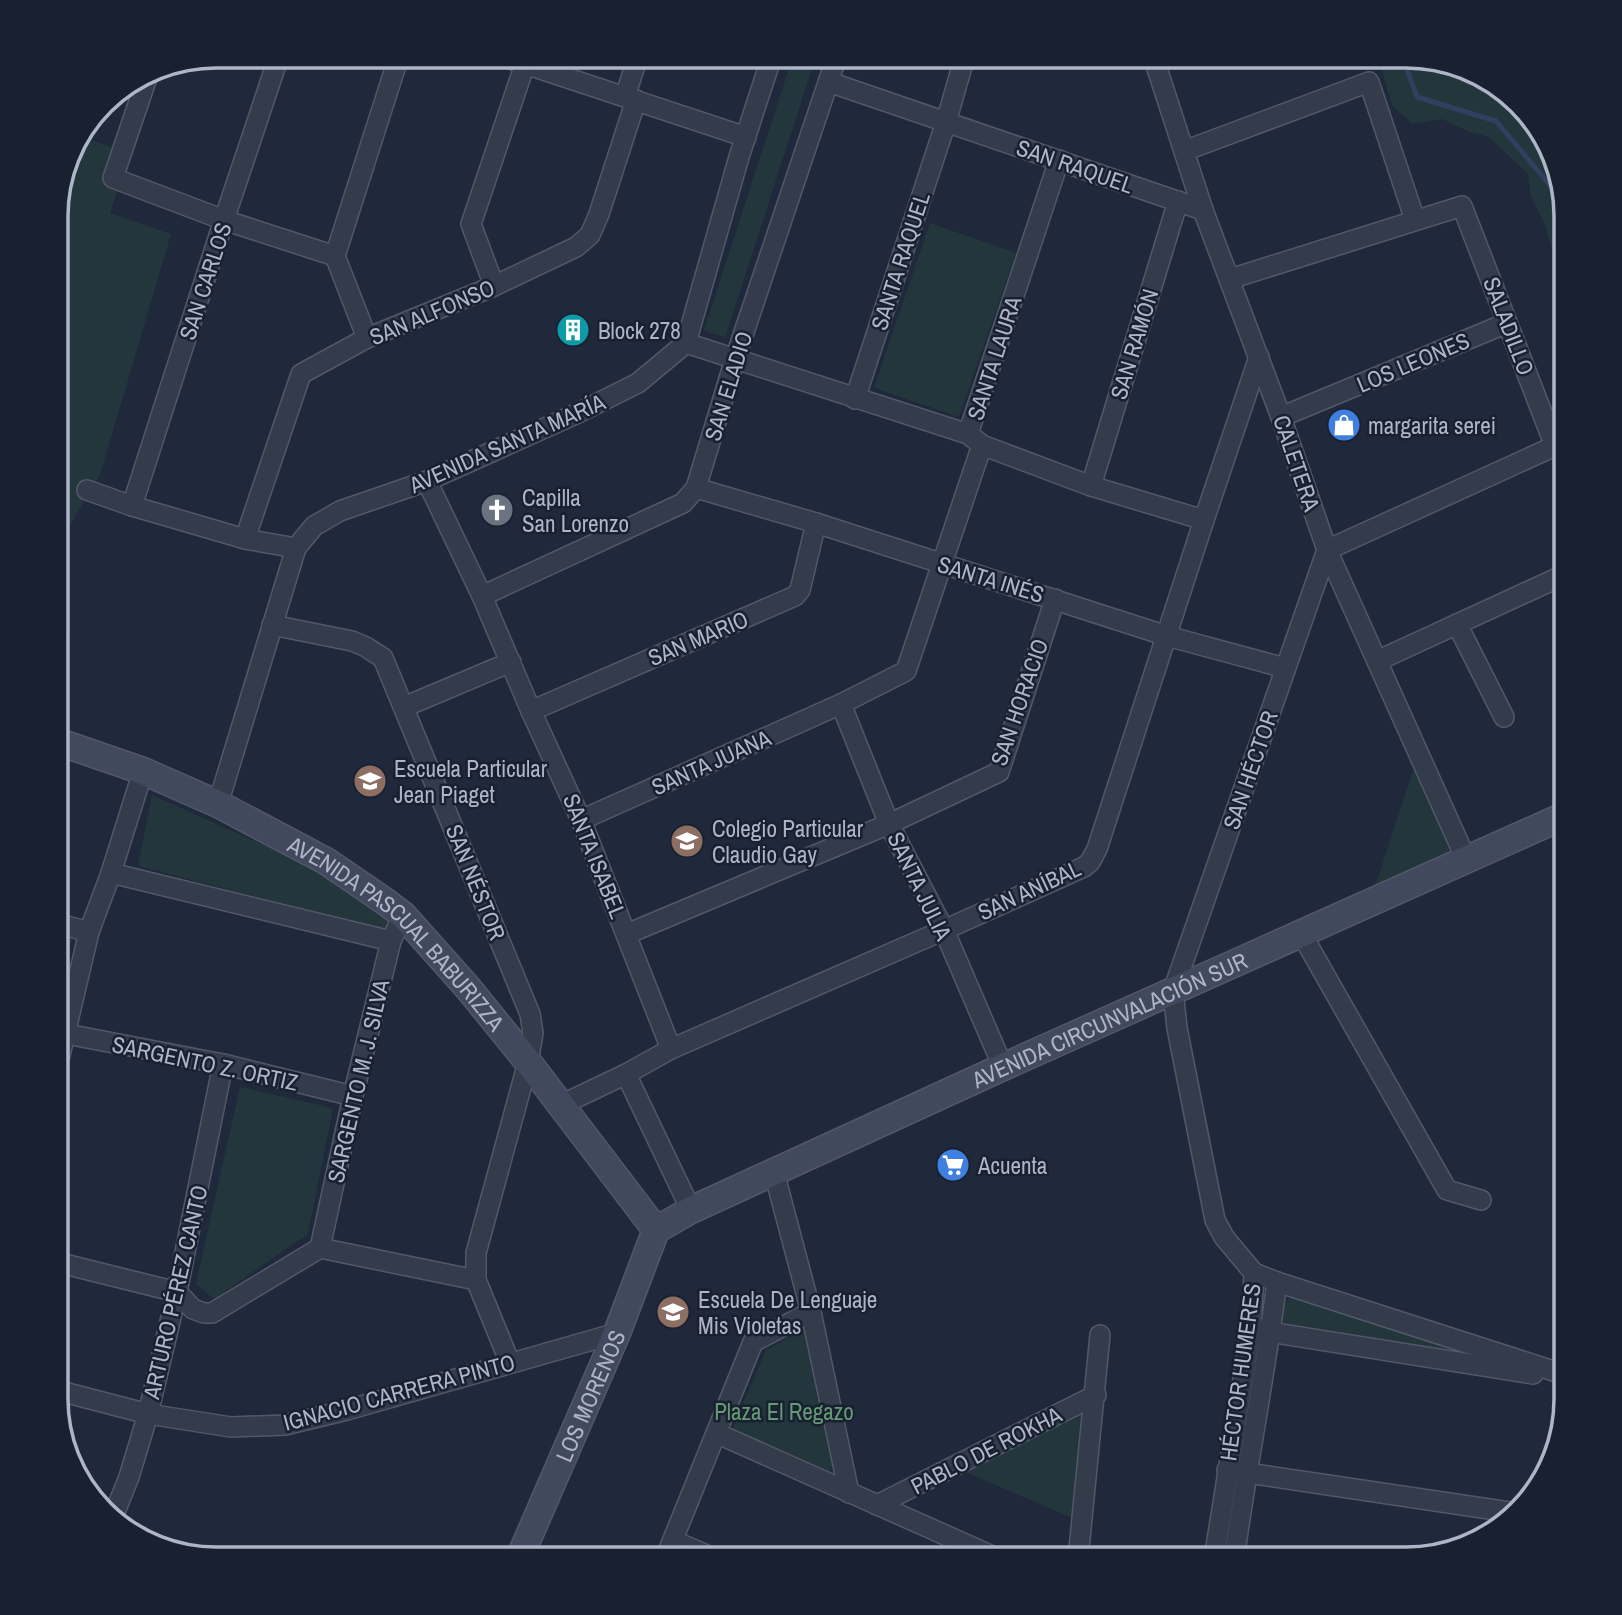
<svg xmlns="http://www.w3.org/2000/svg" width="1622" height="1615" font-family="'Archivo Narrow',sans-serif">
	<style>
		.green { fill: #22363c }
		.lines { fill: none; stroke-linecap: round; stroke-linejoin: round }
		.stream { stroke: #313f61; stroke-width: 5 }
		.minor-casing { stroke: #525869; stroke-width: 22 }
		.secondary-casing { stroke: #525869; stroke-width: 29 }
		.minor { stroke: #343b4b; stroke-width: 19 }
		.secondary { stroke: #41495f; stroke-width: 26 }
		.labels { text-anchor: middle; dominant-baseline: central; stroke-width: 5; stroke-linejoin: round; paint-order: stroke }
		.street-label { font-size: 23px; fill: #afb5c8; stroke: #192030 }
		.poi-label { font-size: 23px; fill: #afb5c8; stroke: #192030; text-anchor: start }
		.park-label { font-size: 23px; fill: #649a76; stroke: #192030 }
		.rim { fill: none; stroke: #afb5c8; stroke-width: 3.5 }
	</style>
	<rect width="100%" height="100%" fill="#20293b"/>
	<g class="green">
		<polygon points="793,56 816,56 725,338 704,330"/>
		<polygon points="1378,56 1416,56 1476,72 1523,108 1554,155 1566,216 1566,296 1544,222 1531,197 1528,174 1489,137 1470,132 1442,119 1413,124 1392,106"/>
		<polygon points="79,136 130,153 110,213 171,234 100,475 67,530 56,524 56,205 73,145"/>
		<polygon points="930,223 1016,253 959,417 874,388"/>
		<polygon points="1416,762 1457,860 1372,896"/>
		<polygon points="152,795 319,870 393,917 391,932 138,866"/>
		<polygon points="56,929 73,933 56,1012"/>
		<polygon points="240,1087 333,1108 308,1234 214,1299 196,1284"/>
		<path d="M1295,1294L1479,1355L1285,1326L1280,1321C1280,1308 1284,1302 1295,1294Z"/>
		<polygon points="806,1328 835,1461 829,1473 731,1431 766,1350"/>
		<polygon points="1088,1408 1075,1519 961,1470"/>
	</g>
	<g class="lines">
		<polyline class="stream" points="1402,56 1417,97 1496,121 1549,184 1566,225"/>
		<defs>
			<g id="minor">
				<polyline points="501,56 746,137"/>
				<polyline points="1153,56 1203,210 1281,417 1327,550 1466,859"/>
				<polyline points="149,72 113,178 224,220 335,256"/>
				<polyline points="829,82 1203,210"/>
				<polyline points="625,97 638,56"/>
				<polyline points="1184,151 1369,82 1415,220"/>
				<polyline points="335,256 399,56"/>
				<polyline points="335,256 367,338"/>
				<polyline points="1230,279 1462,206 1555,446"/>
				<polyline points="494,286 471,224 525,64"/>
				<polyline points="686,343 968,434 982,445 1091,486 1204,520"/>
				<polyline points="855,399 946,122 965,56"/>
				<polyline points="1281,417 1507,323"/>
				<polyline points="968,434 1059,160"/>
				<polyline points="427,481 482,596 531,711 581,820 671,1049"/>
				<polyline points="1091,486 1178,201"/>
				<polyline points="696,488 816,523 1167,636 1285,668"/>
				<polyline points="87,490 132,506 245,539 296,548"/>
				<polyline points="132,506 224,220 279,56"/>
				<polyline points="245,539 301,374 367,338 494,286 576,247 590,235 599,214 636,100"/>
				<polyline points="482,596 683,503 696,488 735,359 837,56"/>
				<polyline points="1457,624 1504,717"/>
				<polyline points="272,625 352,641 366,647 383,658 530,1014 533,1033 528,1062 476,1253 476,1280 510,1363"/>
				<polyline points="1377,661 1566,574"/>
				<polyline points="841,704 889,824 944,930 1003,1067"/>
				<polyline points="404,707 511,662"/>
				<polyline points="531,711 795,596 800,590 816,523"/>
				<polyline points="218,804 296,548 314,526 340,511 427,481 578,413 638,383 686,343 739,157 772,56"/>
				<polyline points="581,820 841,704 906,671 982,445"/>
				<polyline points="111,873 391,941"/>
				<polyline points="56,923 89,932"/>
				<polyline points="1301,933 1447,1190 1481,1200"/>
				<polyline points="627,934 889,824 999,772 1055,599"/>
				<polyline points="56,1032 223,1064 353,1096"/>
				<polyline points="56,1072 89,932 111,873 143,771"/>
				<polyline points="626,1074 691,1210"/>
				<polyline points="561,1105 626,1074 671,1049 944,930 1084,867 1090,862 1097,849 1204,520 1259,357"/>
				<polyline points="774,1172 811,1312 849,1493"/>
				<polyline points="320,1248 353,1096 391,941 403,915"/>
				<polyline points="320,1248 476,1280"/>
				<polyline points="56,1262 177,1292 193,1309 204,1313 212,1313 320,1248"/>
				<polyline points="1254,1273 1277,1282 1566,1375"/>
				<polyline points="1251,1329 1533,1374"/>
				<polyline points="56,1390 148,1414 231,1427 285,1425 347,1410 617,1333"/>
				<polyline points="716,1433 999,1559"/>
				<polyline points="1227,1470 1516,1513"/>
				<polyline points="877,1505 1096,1395"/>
				<polyline points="113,1517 129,1477 148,1414 177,1292 223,1064"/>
				<polyline points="674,1541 716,1559"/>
				<polyline points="665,1559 753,1342 811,1312"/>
				<polyline points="1078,1559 1100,1335"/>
				<polyline points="1214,1559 1251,1329 1254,1273 1224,1237 1215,1220 1177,1028 1173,991 1327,550 1566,441"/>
				<path d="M1234,1559C1247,1466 1265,1374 1277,1282"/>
			</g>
			<g id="secondary">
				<path id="s1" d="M56,741L143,771L218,804L326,861L386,902L403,915L468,988L528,1062L656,1230"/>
				<path id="s2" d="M656,1230L691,1210L1003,1067L1566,815"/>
				<path id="s3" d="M519,1559L617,1333L656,1230"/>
			</g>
		</defs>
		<use href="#minor" class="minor-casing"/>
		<use href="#secondary" class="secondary-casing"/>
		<use href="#minor" class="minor"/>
		<use href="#secondary" class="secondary"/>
	</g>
	<defs>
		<symbol id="building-disc" viewBox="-11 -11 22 22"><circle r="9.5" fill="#0f9aa8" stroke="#192030"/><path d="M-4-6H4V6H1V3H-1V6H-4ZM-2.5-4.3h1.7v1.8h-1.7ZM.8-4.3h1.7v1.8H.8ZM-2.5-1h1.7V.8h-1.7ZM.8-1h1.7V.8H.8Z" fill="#fff"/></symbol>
		<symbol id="shop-disc" viewBox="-11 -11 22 22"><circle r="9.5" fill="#3f7fe0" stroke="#192030"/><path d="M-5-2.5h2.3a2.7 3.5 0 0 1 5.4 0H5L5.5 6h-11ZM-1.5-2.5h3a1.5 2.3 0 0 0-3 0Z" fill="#fff"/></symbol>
		<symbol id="church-disc" viewBox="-11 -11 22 22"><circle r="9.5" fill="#6b7280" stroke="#192030"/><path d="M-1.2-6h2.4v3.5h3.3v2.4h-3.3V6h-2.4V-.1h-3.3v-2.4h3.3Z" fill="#fff"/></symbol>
		<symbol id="school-disc" viewBox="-11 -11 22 22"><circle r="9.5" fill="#8d6e63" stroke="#192030"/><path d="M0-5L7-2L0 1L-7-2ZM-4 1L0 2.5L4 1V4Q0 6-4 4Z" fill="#fff"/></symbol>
		<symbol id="supermarket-disc" viewBox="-11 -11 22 22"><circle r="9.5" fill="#3f7fe0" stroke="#192030"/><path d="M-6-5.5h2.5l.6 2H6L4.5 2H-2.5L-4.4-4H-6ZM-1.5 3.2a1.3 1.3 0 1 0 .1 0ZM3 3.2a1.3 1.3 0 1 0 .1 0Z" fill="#fff"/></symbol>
	</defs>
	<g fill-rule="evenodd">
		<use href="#building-disc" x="554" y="311" width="38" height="38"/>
		<use href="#shop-disc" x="1325" y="406" width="38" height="38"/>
		<use href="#church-disc" x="478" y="491" width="38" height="38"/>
		<use href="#school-disc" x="351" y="762" width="38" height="38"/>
		<use href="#school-disc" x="668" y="822" width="38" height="38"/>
		<use href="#supermarket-disc" x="934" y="1146" width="38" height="38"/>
		<use href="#school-disc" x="654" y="1293" width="38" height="38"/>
	</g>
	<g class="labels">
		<g class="street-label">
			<text transform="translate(1075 166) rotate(19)">SAN RAQUEL</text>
			<text transform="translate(900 261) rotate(-72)">SANTA RAQUEL</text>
			<text transform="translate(205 281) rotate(-72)">SAN CARLOS</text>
			<text transform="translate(432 312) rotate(-23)">SAN ALFONSO</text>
			<text transform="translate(1509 326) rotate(69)">SALADILLO</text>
			<text transform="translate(1134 344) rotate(-73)">SAN RAMÓN</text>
			<text transform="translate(994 358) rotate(-72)">SANTA LAURA</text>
			<text transform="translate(1413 362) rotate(-23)">LOS LEONES</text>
			<text transform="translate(728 386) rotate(-73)">SAN ELADIO</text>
			<text transform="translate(507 443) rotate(-24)">AVENIDA SANTA MARÍA</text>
			<text transform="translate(1297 463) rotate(71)">CALETERA</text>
			<text transform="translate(991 579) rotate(17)">SANTA INÉS</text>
			<text transform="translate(698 638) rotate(-23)">SAN MARIO</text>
			<text transform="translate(1019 702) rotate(-71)">SAN HORACIO</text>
			<text transform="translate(711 762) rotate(-24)">SANTA JUANA</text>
			<text transform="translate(1250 770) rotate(-71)">SAN HÉCTOR</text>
			<text transform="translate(595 856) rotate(68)">SANTA ISABEL</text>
			<text transform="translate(476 882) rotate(68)">SAN NÉSTOR</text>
			<text transform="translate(920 886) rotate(64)">SANTA JULIA</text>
			<text transform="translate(1029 890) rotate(-25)">SAN ANÍBAL</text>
			<text stroke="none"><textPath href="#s1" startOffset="397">AVENIDA PASCUAL BABURIZZA</textPath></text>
			<text stroke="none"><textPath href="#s2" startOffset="500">AVENIDA CIRCUNVALACIÓN SUR</textPath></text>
			<text transform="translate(205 1063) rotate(12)">SARGENTO Z. ORTIZ</text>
			<text transform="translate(358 1081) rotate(-77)">SARGENTO M. J. SILVA</text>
			<text transform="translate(175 1292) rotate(-77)">ARTURO PÉREZ CANTO</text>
			<text transform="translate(1240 1372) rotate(-82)">HÉCTOR HUMERES</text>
			<text transform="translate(399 1392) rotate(-15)">IGNACIO CARRERA PINTO</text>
			<text stroke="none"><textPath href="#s3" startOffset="178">LOS MORENOS</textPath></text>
			<text transform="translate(986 1450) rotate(-27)">PABLO DE ROKHA</text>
		</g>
		<g class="poi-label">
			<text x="598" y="330">Block 278</text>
			<text x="1368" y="425">margarita serei</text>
			<text x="522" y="497">Capilla<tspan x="522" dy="26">San Lorenzo</tspan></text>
			<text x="394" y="768">Escuela Particular<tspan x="394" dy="26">Jean Piaget</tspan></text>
			<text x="712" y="828">Colegio Particular<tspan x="712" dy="26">Claudio Gay</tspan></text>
			<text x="978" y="1165">Acuenta</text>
			<text x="698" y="1299">Escuela De Lenguaje<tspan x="698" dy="26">Mis Violetas</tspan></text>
		</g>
		<g class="park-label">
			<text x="784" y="1411">Plaza El Regazo</text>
		</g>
	</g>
	<path d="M0 0H1622V1615H0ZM216 68H1406A148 148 0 0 1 1554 216V1399A148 148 0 0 1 1406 1547H216A148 148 0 0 1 68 1399V216A148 148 0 0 1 216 68Z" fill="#192030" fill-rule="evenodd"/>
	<path class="rim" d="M216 68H1406A148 148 0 0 1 1554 216V1399A148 148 0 0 1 1406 1547H216A148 148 0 0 1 68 1399V216A148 148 0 0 1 216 68Z"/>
</svg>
